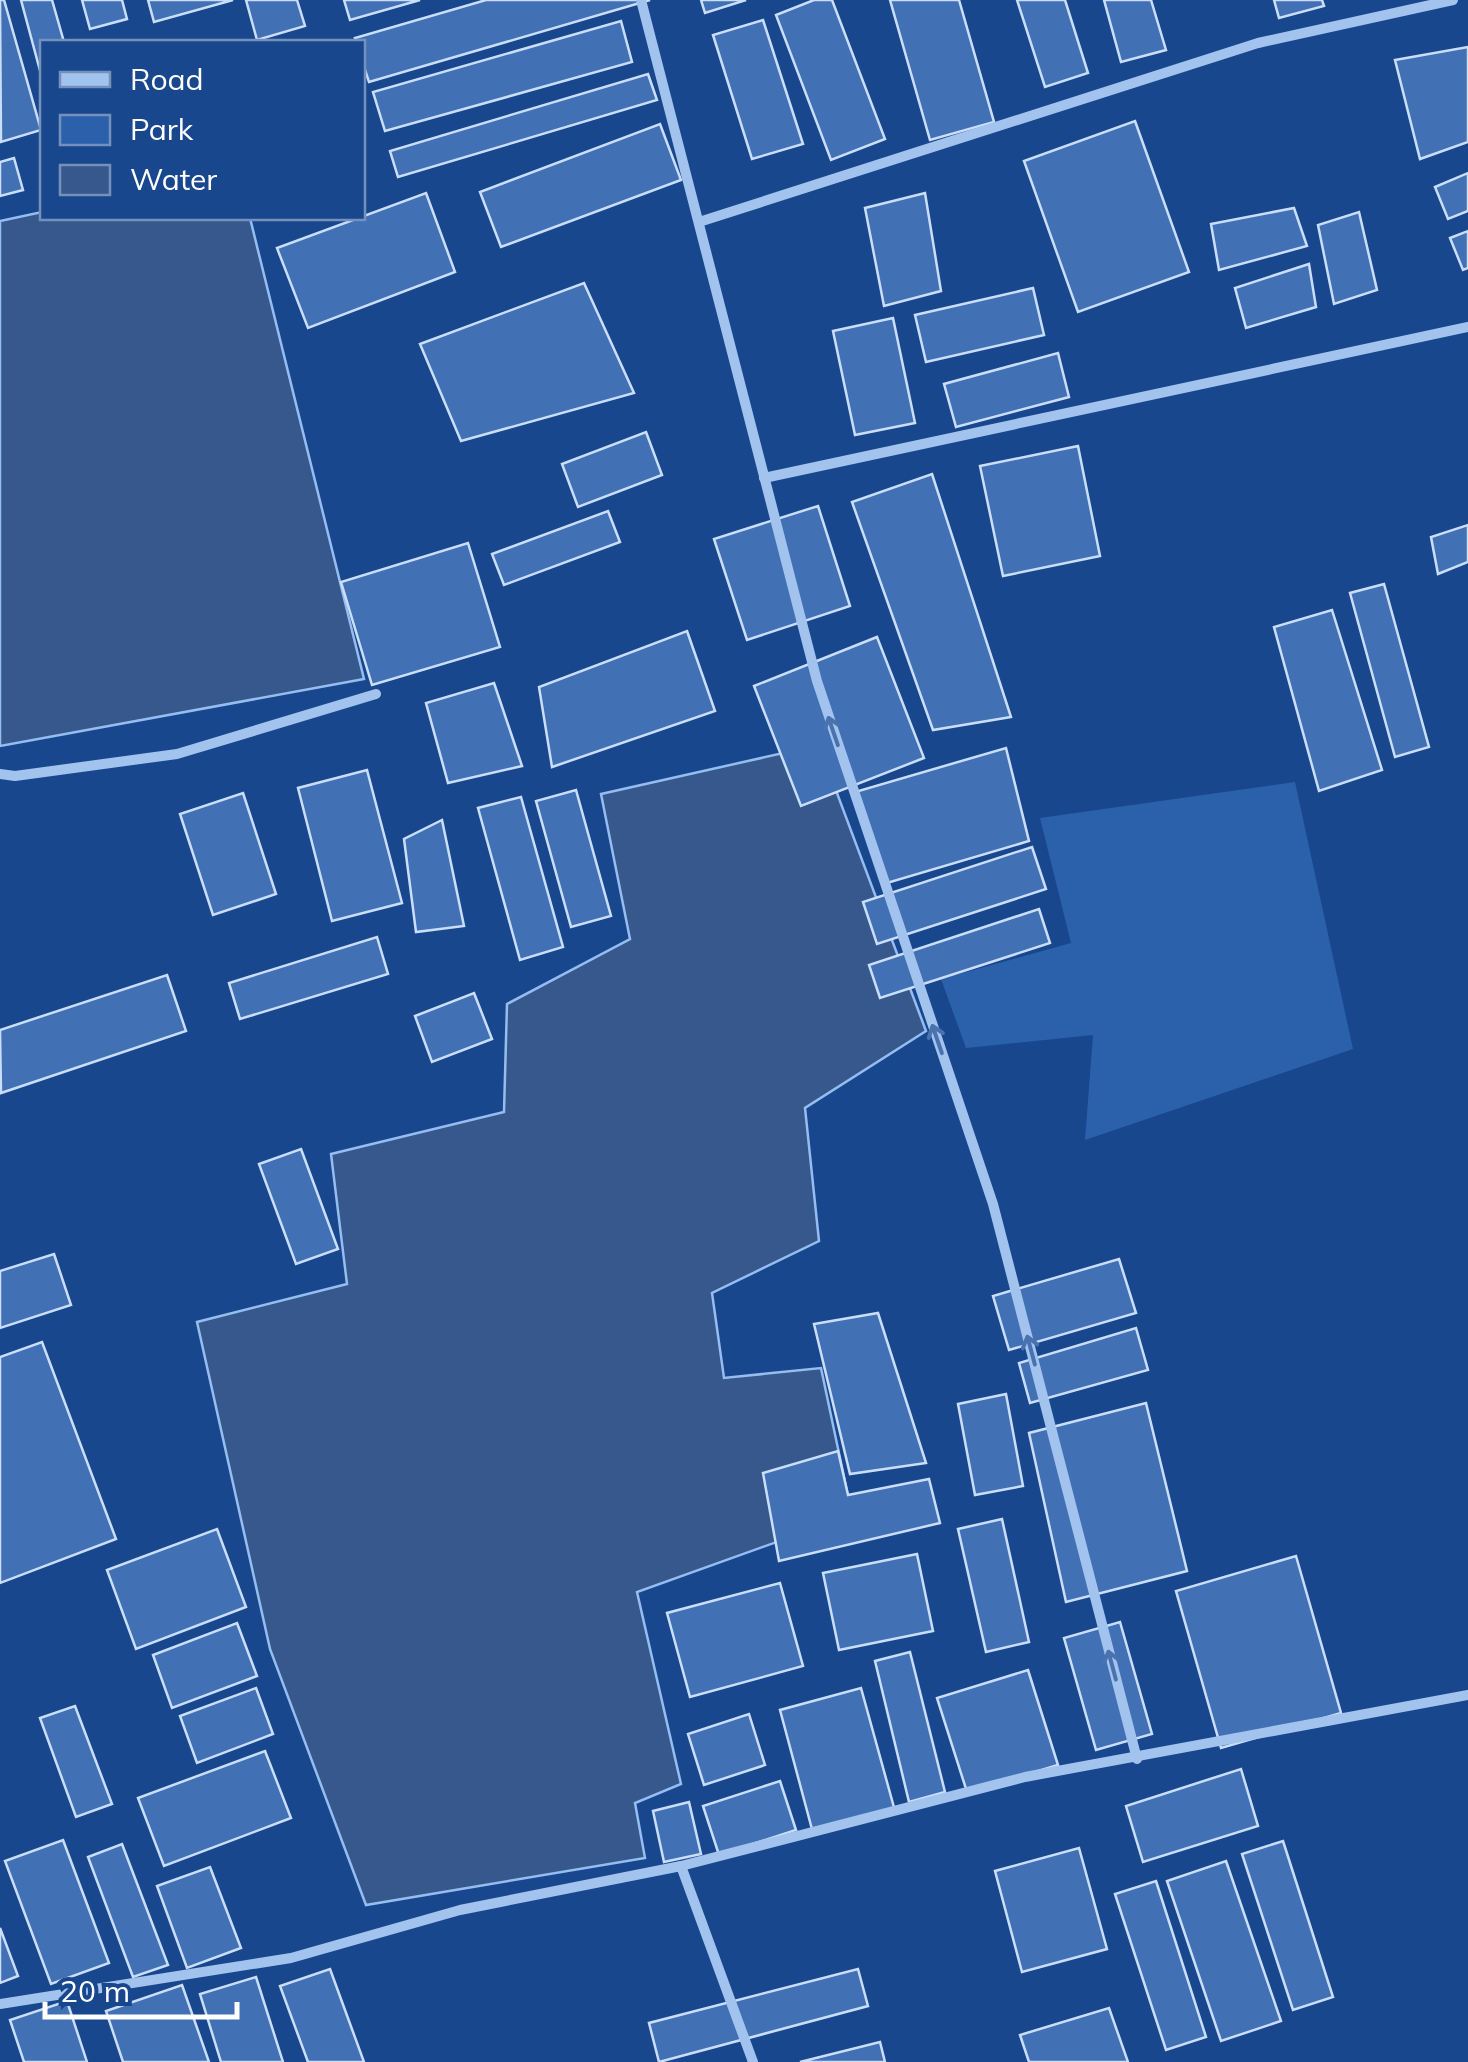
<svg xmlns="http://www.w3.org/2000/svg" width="1468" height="2062" font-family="Mulish,sans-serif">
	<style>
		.green { fill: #2b60ab }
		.water { fill: #36588c; stroke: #96bdf1; stroke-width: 2.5 }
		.building { fill: #4170b5; stroke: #cadefa; stroke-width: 2.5 }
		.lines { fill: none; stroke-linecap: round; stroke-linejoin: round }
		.minor { stroke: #a3c3ef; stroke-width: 10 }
		.oneway { stroke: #4972af }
	</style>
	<rect width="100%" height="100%" fill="#18478d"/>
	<polygon class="green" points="1295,782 1353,1049 1085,1140 1093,1035 966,1048 941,979 1071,943 1040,818"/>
	<g class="water">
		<polygon points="42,212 42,218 250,218 364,679 0,746 0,221"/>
		<polygon points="819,745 926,1031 805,1108 819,1241 712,1293 724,1378 821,1368 852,1515 637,1592 681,1784 635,1803 645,1858 366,1905 270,1649 197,1322 347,1284 331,1154 504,1112 507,1004 630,939 601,794"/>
	</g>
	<g class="building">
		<polygon points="0,0 4,0 41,130 1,142"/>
		<polygon points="21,0 52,0 64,42 42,42 42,78"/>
		<polygon points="82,0 122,0 127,19 90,29"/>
		<polygon points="148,0 233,0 154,22"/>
		<polygon points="246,0 297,0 305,26 257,40"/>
		<polygon points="344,0 420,0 350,20"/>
		<polygon points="486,0 650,0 369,82 362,61 362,42 357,42 355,38"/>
		<polygon points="701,0 746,0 705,13"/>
		<polygon points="814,0 832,0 885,139 831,160 776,15"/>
		<polygon points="890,0 959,0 994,122 930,140"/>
		<polygon points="1017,0 1065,0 1088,73 1045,87"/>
		<polygon points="1104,0 1151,0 1166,50 1121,62"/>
		<polygon points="1274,0 1322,0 1324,6 1279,18"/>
		<polygon points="763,20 803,144 752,159 713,35"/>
		<polygon points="621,21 632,62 385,131 373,92"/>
		<polygon points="1468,47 1468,142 1420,159 1395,60"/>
		<polygon points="648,74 657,100 398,177 390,151"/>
		<polygon points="1135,121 1189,272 1078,312 1024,161"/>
		<polygon points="660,124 681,180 501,247 480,192"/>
		<polygon points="14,158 23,190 0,196 0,162"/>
		<polygon points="1468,173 1468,211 1448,219 1435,187"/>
		<polygon points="426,193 455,272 308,328 277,248"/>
		<polygon points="925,193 941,291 884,306 865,208"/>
		<polygon points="1294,208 1307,246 1219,270 1211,224"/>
		<polygon points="1359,212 1377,290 1334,304 1318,225"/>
		<polygon points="1468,231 1468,268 1463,270 1450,238"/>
		<polygon points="1309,264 1316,307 1246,328 1235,288"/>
		<polygon points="584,283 634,393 461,441 420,344"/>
		<polygon points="1033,288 1044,335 926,362 915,315"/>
		<polygon points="893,318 915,423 855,435 833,331"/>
		<polygon points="1058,353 1069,397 956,427 944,384"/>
		<polygon points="646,432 662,475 578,507 562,464"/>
		<polygon points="1078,446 1100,556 1003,576 980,466"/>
		<polygon points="932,474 1011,717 933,730 852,502"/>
		<polygon points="818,506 850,606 747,640 714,539"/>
		<polygon points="608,511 620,542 504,585 492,554"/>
		<polygon points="1468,525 1468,562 1438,574 1431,537"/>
		<polygon points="468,543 500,647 372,685 341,582"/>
		<polygon points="1384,584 1429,747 1395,757 1350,593"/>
		<polygon points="1332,610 1382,770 1319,791 1274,627"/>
		<polygon points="687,631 715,711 552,767 539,687"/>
		<polygon points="877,637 924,758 801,806 754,686"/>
		<polygon points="494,683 522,766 448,783 426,703"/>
		<polygon points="1006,748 1029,841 887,883 855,792"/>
		<polygon points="367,770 402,903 332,921 298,788"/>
		<polygon points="576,790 611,916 571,927 536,801"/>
		<polygon points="243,793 276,894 213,915 180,814"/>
		<polygon points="521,797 563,947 520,960 478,808"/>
		<polygon points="442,820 464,926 416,932 404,839"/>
		<polygon points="1032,847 1046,889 877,944 863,902"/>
		<polygon points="1039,909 1050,943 880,998 869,965"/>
		<polygon points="377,937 388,974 240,1019 229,983"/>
		<polygon points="167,975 186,1031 1,1093 0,1030"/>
		<polygon points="474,993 492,1039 432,1062 415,1016"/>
		<polygon points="301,1149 338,1249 296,1264 259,1164"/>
		<polygon points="54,1254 71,1305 0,1328 0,1271"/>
		<polygon points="1119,1259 1136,1313 1009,1350 993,1296"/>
		<polygon points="878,1313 926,1463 850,1474 814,1324"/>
		<polygon points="1136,1328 1148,1370 1030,1403 1019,1363"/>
		<polygon points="42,1342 116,1539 0,1583 0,1357"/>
		<polygon points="1006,1394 1023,1486 975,1495 958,1404"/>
		<polygon points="1146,1403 1187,1571 1066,1602 1029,1433"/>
		<polygon points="838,1451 848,1495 929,1479 940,1523 779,1561 763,1473"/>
		<polygon points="1002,1519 1029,1642 986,1652 958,1529"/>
		<polygon points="217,1529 246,1607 136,1649 107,1570"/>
		<polygon points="917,1554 933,1631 839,1650 823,1573"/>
		<polygon points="1296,1556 1341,1713 1221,1748 1176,1591"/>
		<polygon points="780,1583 803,1666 690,1697 667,1613"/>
		<polygon points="1120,1622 1152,1734 1096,1750 1064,1638"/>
		<polygon points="237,1623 257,1676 172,1708 153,1655"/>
		<polygon points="910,1652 945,1792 909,1802 875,1661"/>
		<polygon points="1028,1670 1058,1765 967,1792 937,1698"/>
		<polygon points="256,1688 273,1734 197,1763 180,1716"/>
		<polygon points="861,1688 895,1811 813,1833 780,1710"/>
		<polygon points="75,1706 112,1804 76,1817 40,1718"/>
		<polygon points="749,1714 765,1765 704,1785 688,1734"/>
		<polygon points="265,1751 291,1818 164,1866 138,1798"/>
		<polygon points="1241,1769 1258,1826 1143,1862 1126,1806"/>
		<polygon points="780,1781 796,1830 719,1855 703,1806"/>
		<polygon points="689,1802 701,1854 664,1862 653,1811"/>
		<polygon points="63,1840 109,1963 51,1984 5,1861"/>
		<polygon points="1283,1841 1333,1997 1293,2010 1242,1854"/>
		<polygon points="122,1844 168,1965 133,1977 88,1857"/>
		<polygon points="1079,1848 1107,1949 1022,1972 995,1871"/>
		<polygon points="1226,1861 1281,2021 1221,2041 1167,1881"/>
		<polygon points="210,1867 241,1948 187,1968 157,1886"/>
		<polygon points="1156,1881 1206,2037 1166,2050 1115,1894"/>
		<polygon points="0,1928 18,1976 0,1983"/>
		<polygon points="330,1969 364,2062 308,2062 280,1986"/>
		<polygon points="858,1969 868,2006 659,2062 649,2023"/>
		<polygon points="256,1977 283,2062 221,2062 200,1994"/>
		<polygon points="182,1985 209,2062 123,2062 106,2011"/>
		<polygon points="67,2001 87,2062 24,2062 10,2020"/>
		<polygon points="1109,2008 1128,2062 1029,2062 1020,2035"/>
		<polygon points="880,2042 885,2062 800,2062"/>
	</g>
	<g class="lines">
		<g class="minor">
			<polyline points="641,0 817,681 993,1204 1137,1759"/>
			<polyline points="699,222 1258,43 1453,0"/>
			<polyline points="764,478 1468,327"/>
			<polyline points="0,774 15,776 177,754 376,694"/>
			<polyline points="681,1866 753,2062"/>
			<polyline points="0,2004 291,1958 460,1910 681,1866 1025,1777 1468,1695"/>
		</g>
	</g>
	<defs><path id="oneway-shaft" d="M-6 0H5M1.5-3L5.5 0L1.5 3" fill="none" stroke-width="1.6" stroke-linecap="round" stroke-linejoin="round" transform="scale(2.5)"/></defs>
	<g class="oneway">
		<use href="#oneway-shaft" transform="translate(833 731) rotate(-109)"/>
		<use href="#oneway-shaft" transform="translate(937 1039) rotate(-109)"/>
		<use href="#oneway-shaft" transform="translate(1031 1350) rotate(-105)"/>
		<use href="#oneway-shaft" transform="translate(1112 1665) rotate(-105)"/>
	</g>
	<rect x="40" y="40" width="325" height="180" fill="#18478d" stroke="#7491bb" stroke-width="2.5"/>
	<rect x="60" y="72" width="50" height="15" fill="#a3c3ef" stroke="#7491bb" stroke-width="2.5"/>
	<text x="130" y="90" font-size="30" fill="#ffffff">Road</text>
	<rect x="60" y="115" width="50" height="30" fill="#2b60ab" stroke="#7491bb" stroke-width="2.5"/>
	<text x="130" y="140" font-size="30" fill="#ffffff">Park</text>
	<rect x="60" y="165" width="50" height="30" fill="#36588c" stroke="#7491bb" stroke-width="2.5"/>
	<text x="130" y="190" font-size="30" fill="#ffffff">Water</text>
	<path d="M45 2002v15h192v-15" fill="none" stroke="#ffffff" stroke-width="5"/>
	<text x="60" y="2002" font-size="30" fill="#ffffff" stroke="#18478d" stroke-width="8" paint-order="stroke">20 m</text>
</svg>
